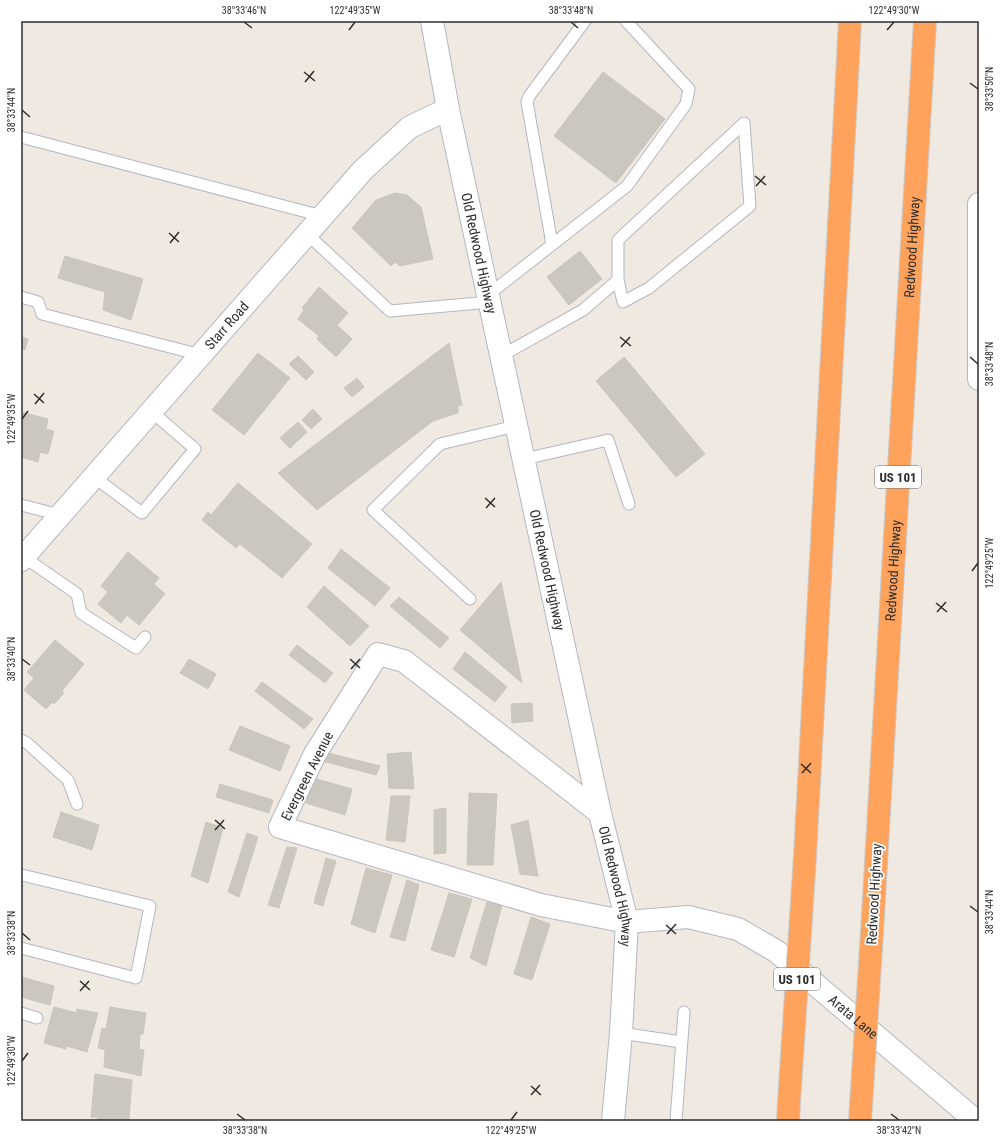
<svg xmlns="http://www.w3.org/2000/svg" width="1000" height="1142" font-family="'Roboto Condensed',sans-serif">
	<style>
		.building { fill: #cbc7bf; stroke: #cbc5ba }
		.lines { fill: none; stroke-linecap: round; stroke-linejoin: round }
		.lane-casing { stroke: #b4b7c1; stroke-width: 13 }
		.street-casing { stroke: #b4b7c1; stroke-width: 24 }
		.secondary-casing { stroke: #b4b7c1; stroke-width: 24 }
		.highway-casing { stroke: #c9c9c9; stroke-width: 24 }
		.lane { stroke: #fff; stroke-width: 11 }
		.street { stroke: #fff; stroke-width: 22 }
		.secondary { stroke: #fff; stroke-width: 22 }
		.highway { stroke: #ffa35c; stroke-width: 22 }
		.highway-bridge-casing { stroke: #c9c9c9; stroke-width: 24; stroke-linecap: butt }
		.highway-bridge { stroke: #ffa35c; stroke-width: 22 }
		.ticks { fill: none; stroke: #2e2e2e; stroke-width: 1.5 }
		.labels { text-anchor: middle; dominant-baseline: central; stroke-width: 3.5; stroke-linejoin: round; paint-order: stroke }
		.shield { fill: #fff; stroke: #6d6d6d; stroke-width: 1 }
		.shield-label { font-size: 13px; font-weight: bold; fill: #2e2e2e }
		.street-label { font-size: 14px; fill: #2e2e2e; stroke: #fff }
		.neatline { fill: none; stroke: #2e2e2e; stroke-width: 1.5 }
		.ticks-label { font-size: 10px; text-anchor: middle; fill: #2e2e2e }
	</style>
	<rect width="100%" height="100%" fill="#efe9e1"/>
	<g class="building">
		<polygon points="603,72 665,119 616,183 554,136"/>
		<polygon points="395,193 407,195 421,207 433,259 400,266 395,262 391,266 352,228 376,200"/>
		<polygon points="580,251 602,279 569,305 547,277"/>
		<polygon points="65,256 143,279 131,320 103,310 105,292 58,278"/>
		<polygon points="319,287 348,313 337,325 352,339 336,357 317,339 319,336 298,319 304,310 302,308"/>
		<polygon points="21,337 28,339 25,350 21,349"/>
		<polygon points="449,343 462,405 458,406 458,413 433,421 317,510 278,473"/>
		<polygon points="258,353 290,378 244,435 212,410"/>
		<polygon points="298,356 314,372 306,380 289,364"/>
		<polygon points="624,357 705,454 676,477 596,381"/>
		<polygon points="357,378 364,387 352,397 344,388"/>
		<polygon points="313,409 322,419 311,429 302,420"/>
		<polygon points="21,412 48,419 46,429 54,431 48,454 40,452 38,462 21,457"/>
		<polygon points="298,422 307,432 290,448 280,438"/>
		<polygon points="238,483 312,544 282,578 240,544 236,548 202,520 208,512 211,515"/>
		<polygon points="341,549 390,588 375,606 328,568"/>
		<polygon points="128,552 159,578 154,584 165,594 139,625 127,615 121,623 98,604 108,592 101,586"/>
		<polygon points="501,582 522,683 460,630"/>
		<polygon points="324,586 369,626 350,646 307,607"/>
		<polygon points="399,597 449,638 440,648 390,606"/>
		<polygon points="55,640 84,664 62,691 64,693 54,704 52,702 46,709 24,690 34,678 27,672"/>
		<polygon points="297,645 333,673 325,683 289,655"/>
		<polygon points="465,652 507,687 495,702 453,669"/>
		<polygon points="189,659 216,674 208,689 180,673"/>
		<polygon points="262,682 313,719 304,729 255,691"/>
		<polygon points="532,703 533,721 512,723 511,704"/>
		<polygon points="240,726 290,746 280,771 229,750"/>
		<polygon points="324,752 380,766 376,775 322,761"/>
		<polygon points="411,752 414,789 389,788 387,754"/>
		<polygon points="313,778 352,789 345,815 306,803"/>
		<polygon points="220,784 273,800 269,813 216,797"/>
		<polygon points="469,793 497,794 493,865 467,865"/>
		<polygon points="391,796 410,796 405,842 386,840"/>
		<polygon points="446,808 446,853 434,854 434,810"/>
		<polygon points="61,812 99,825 92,850 53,837"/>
		<polygon points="528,820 538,876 520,874 511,825"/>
		<polygon points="206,822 223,828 208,883 191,876"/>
		<polygon points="247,833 258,837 239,897 228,892"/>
		<polygon points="287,847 297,848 279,908 268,905"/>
		<polygon points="326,858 336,861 323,906 314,903"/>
		<polygon points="366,868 392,875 375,933 351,924"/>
		<polygon points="407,880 419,885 405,941 390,937"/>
		<polygon points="449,893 472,899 454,957 431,950"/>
		<polygon points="487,902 502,905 486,966 470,958"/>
		<polygon points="531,917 550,924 532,980 514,974"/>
		<polygon points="21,977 54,986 50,1005 21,997"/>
		<polygon points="54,1007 77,1013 77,1009 98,1013 87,1052 67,1046 66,1049 44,1043"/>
		<polygon points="110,1007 146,1013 143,1034 140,1034 139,1049 144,1050 141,1076 104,1067 105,1050 98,1048 102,1028 106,1029"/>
		<polygon points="95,1074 132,1080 129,1120 135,1121 97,1121 98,1117 91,1117"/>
	</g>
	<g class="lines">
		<defs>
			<g id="lane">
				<polyline points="21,137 322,216"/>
				<polyline points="307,234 390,311 490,302"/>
				<polyline points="552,244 527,102 530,95 585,21"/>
				<polyline points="488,295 627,186 686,104 689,89 626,21"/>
				<polyline points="21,297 38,302 42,314 201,355"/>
				<polyline points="501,356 583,310 618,280 618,240 744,123 750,206 649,288 623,302 618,280"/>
				<polyline points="524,459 608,440 629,504"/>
				<polyline points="94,477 142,513 195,449 151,411"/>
				<polyline points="21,505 60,515"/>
				<polyline points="24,557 77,594 81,613 136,648 145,637"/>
				<polyline points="470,599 373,510 440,444 516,426"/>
				<polyline points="21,740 27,743 68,780 77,804"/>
				<polyline points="21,876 22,875 150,906 136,978 21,948"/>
				<polyline points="21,1013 37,1018"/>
				<polyline points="621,1033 681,1042"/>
				<polyline points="676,1121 684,1012"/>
			</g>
			<g id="street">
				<path id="s1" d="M21,560L363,170L410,127L448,109"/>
				<polyline points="600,813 404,661 378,654 315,754 280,827 541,905 627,922"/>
			</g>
			<g id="secondary">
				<path id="s2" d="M432,21L448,109L488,295L600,813L627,922L621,1033L613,1121"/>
				<polyline points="979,204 979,379"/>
				<path id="s3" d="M627,922L688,917L738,929L776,951L976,1121"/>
			</g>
			<g id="highway">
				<polyline points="805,856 850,21"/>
				<path id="s4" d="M872,932L925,21"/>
				<polyline points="788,1121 789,1102"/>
			</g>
		</defs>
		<use href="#lane" class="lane-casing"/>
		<use href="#street" class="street-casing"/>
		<use href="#secondary" class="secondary-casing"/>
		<use href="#highway" class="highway-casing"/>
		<use href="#lane" class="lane"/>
		<use href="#street" class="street"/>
		<use href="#secondary" class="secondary"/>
		<use href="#highway" class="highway"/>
		<defs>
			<g id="highway-bridge">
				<polyline points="789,1102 805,856"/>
				<polyline points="860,1121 872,932"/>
			</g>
		</defs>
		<use href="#highway-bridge" class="highway-bridge-casing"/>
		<use href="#highway-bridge" class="highway-bridge"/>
	</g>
	<path class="ticks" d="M244,22L252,28M571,22L578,28M349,30L355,22M887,30L894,22M304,72L315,81M305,82L314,71M970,83L978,89M22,110L30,117M755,176L766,185M756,186L765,176M169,233L179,242M170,243L179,232M620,337L631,346M621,347L630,337M970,357L978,364M34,394L44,403M35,404L44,393M22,419L28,411M485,498L495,507M486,508L495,498M972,571L978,563M936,603L947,612M937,612L946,602M22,659L30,665M350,659L360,668M351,669L360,659M801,764L811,773M802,773L811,763M215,820L225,829M215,830L224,820M970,906L978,912M666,925L676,934M22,933L30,940M667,934L676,924M80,981L90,990M80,991L89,981M22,1061L28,1053M531,1086L541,1095M531,1095L540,1085M237,1114L245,1120M891,1114L899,1120M511,1120L517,1112"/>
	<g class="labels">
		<g class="shield">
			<rect x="875" y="466" width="46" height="22" rx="3"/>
			<rect x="774" y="968" width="46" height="22" rx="3"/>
		</g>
		<g class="shield-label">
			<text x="898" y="477">US 101</text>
			<text x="797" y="979">US 101</text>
		</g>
		<g class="street-label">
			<text stroke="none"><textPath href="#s4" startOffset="686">Redwood Highway</textPath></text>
			<text stroke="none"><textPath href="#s2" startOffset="237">Old Redwood Highway</textPath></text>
			<text stroke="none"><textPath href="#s1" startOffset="312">Starr Road</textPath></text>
			<text stroke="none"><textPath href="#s2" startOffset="561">Old Redwood Highway</textPath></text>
			<text stroke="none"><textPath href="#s4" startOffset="362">Redwood Highway</textPath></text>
			<text transform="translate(307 776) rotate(-63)">Evergreen Avenue</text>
			<text stroke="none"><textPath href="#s2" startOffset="885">Old Redwood Highway</textPath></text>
			<text transform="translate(874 894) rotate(-87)">Redwood Highway</text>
			<text stroke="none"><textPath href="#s3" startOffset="258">Arata Lane</textPath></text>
		</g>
	</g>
	<rect width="1000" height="1142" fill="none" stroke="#ffffff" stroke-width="44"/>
	<rect x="22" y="22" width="956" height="1098" class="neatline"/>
	<g class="ticks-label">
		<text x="244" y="14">38°33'46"N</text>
		<text x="355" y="14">122°49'35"W</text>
		<text x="571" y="14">38°33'48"N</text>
		<text x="894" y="14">122°49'30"W</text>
		<text transform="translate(989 89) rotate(-90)" y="4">38°33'50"N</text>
		<text transform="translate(11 110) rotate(-90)" y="4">38°33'44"N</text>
		<text transform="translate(989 364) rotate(-90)" y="4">38°33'48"N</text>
		<text transform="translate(11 419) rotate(-90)" y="4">122°49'35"W</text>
		<text transform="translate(989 563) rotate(-90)" y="4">122°49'25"W</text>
		<text transform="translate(11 659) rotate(-90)" y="4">38°33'40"N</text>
		<text transform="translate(989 912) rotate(-90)" y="4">38°33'44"N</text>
		<text transform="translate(11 933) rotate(-90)" y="4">38°33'38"N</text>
		<text transform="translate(11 1061) rotate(-90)" y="4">122°49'30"W</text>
		<text x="245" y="1134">38°33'38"N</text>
		<text x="511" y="1134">122°49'25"W</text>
		<text x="899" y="1134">38°33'42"N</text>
	</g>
</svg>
